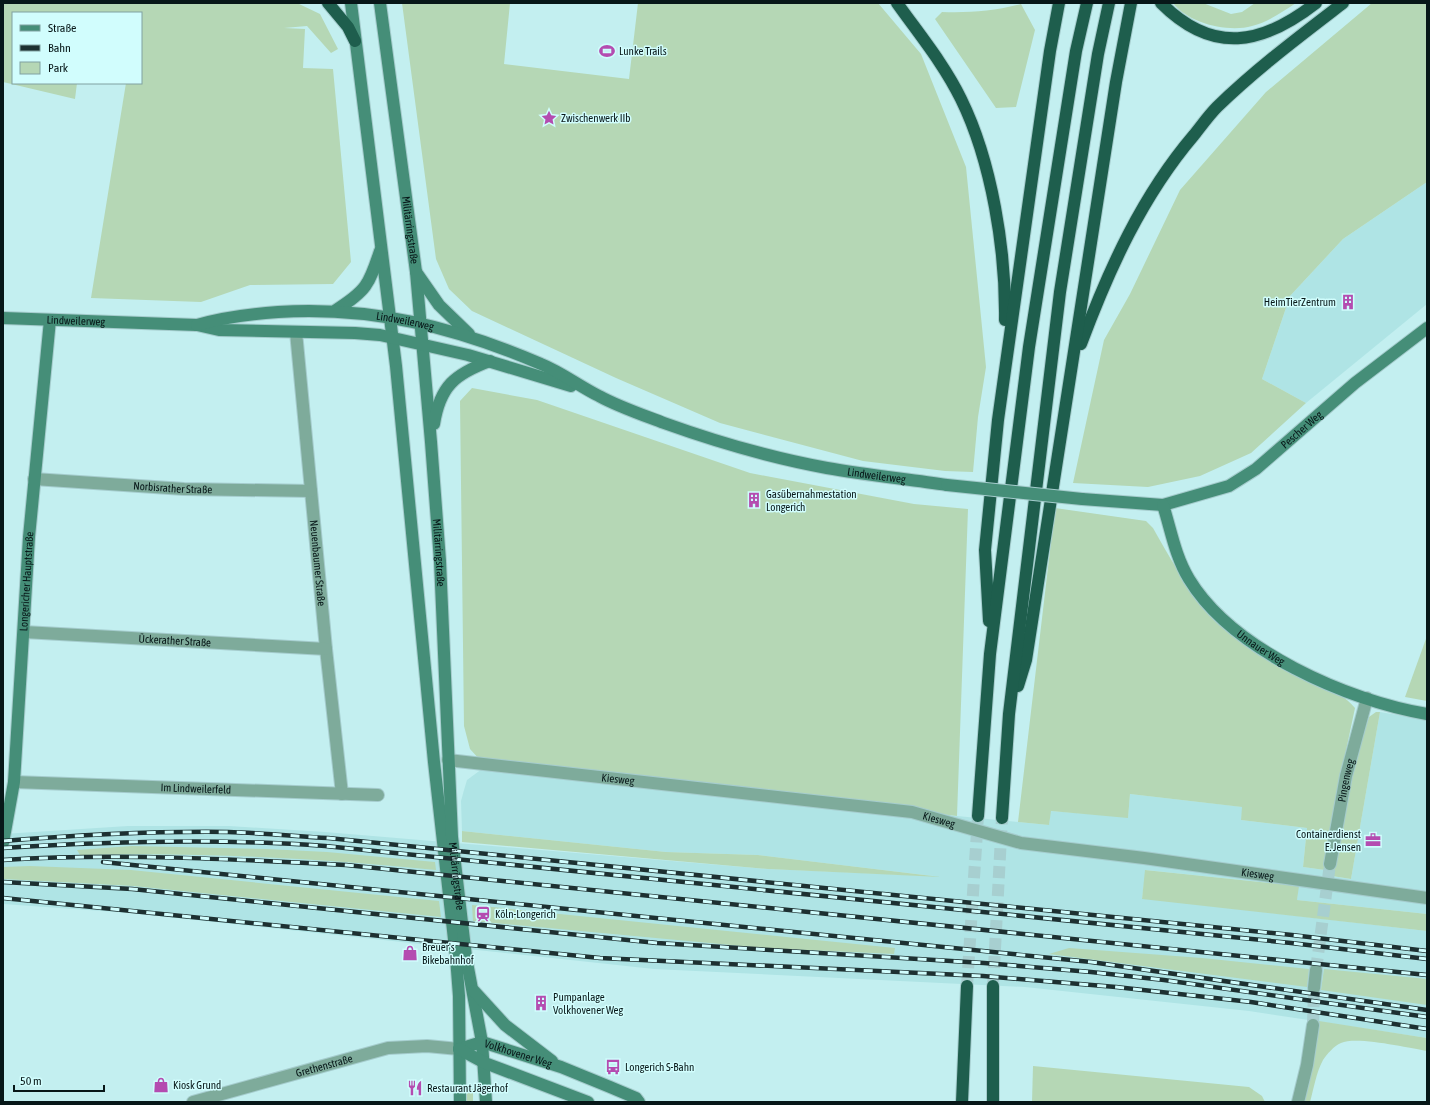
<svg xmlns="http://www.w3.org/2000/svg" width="1430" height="1105" font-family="'Asap Condensed',sans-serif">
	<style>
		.built { fill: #afe4e5 }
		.green { fill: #b5d7b5 }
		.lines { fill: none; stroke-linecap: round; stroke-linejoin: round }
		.street-tunnel { stroke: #a7cfd0; stroke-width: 12; stroke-dasharray: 12 6; stroke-linecap: butt }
		.highway-tunnel { stroke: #a7cfd0; stroke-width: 12; stroke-dasharray: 12 6; stroke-linecap: butt }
		.street-casing { stroke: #a5cccd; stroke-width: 14 }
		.secondary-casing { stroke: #a5cccd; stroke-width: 14 }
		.highway-casing { stroke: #a5cccd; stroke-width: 14 }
		.street { stroke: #7eab9b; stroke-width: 12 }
		.secondary { stroke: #458e78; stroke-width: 12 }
		.highway { stroke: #1e5e4d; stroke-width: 12 }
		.rail-casing { stroke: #1d3031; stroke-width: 4.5 }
		.rail { stroke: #d1fdfd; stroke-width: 3; stroke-dasharray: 9; stroke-linecap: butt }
		.secondary-bridge-casing { stroke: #a5cccd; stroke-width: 14; stroke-linecap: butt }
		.secondary-bridge { stroke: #458e78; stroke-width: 12 }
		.labels { text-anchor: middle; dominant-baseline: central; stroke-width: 3; stroke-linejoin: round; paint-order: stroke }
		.poi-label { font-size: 11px; fill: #071718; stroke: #d1fdfd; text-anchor: start }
		.street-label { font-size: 11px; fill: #071718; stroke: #d1fdfd }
	</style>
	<rect width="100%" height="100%" fill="#c3eff0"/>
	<g class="built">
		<polygon points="1427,182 1427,304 1306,403 1262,379 1290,296 1343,239"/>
		<polygon points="1380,712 1427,720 1427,914 1297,900 1298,886 1146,870 1142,898 1427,931 1427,1038 1249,1011 1025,987 654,969 131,913 3,904 3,834 128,826 229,826 325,832 768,869 933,876 758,855 666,852 462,831 461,801 464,790 467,780 482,769 1049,825 1050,811 1128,817 1130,794 1243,807 1241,820 1307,828 1303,867 1325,870 1332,876 1351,879"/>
	</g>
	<g class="green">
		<polygon points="3,3 297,3 320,14 338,49 331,53 307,26 284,28 305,29 303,68 333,69 351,262 333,284 250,285 201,302 91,298 126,83 141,83 141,13 13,13 13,83 77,83 75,99 3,82"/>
		<polygon points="402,3 510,3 504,64 629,79 638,3 878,3 921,54 966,167 986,367 978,417 973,472 945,471 863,461 720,423 616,378 472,311 449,289 436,259"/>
		<path d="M1173,3H1203L1231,14L1242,12L1255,3H1296C1282,12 1268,22 1252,26C1228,33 1188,23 1173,3Z"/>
		<polygon points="1372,3 1427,3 1427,182 1343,239 1290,296 1262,379 1306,403 1251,453 1200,476 1148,487 1073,483 1104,340 1130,294 1180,190 1266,92"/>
		<path d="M1021,4L1035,30L1016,107L996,108L935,19L942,12C969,13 995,11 1021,4Z"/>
		<polygon points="472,388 537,400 750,473 914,504 968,509 957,816 480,760 470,749 464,726 460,401"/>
		<path d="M1055,508L1146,521L1153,528C1189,592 1214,632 1281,667C1305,679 1338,687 1355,708L1341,774L1325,870L1303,867L1307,828L1241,820L1242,807L1130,794L1128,818L1051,811L1049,825L1018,822Z"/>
		<polygon points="1427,636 1427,701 1405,697"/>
		<polygon points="1376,712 1380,712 1351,879 1332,876 1350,777 1369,717"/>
		<polygon points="462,831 666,852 758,855 941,877 768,869 462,842"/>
		<path d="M132,846L267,849L327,852L435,862L436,870C317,858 199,852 80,855L77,850Z"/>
		<polygon points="30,866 131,870 439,901 441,917 133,886 3,879 3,867"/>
		<polygon points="1145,870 1299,886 1297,900 1427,914 1427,931 1142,899"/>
		<polygon points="472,905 895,948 894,954 763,948 473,921"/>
		<polygon points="1069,948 1202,958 1309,969 1307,987 1049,954"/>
		<polygon points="1324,969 1427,979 1427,1005 1321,990"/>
		<path d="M1319,1021L1427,1038V1051C1408,1048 1357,1036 1341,1043C1334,1046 1327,1054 1323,1060C1316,1073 1314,1088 1310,1102H1303L1312,1063Z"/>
		<polygon points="1033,1066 1249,1087 1262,1096 1265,1102 1032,1102"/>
		<polygon points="473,1089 473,1102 467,1102 467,1090"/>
	</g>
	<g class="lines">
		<g class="street-tunnel">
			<polyline points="1316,970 1330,864"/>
			<polyline points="1313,1025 1314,988"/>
		</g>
		<g class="highway-tunnel">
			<polyline points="967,986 978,816"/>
			<polyline points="993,986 1002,818"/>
		</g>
		<defs>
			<g id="street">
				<path id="s1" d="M296,332L326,649L342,794"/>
				<path id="s2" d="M34,479L184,489L311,491"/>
				<path id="s3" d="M24,632L326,649"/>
				<path id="s4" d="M448,760L912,812L1021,843L1144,858L1427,898"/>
				<path id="s5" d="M14,782L378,795"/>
				<path id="s6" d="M1330,864L1346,776L1367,698"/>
				<polyline points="1314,988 1316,970"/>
				<path id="s7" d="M193,1102L388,1048L427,1046L459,1049"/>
				<polyline points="1298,1102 1307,1065 1313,1025"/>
			</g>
			<g id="secondary">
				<polyline points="351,3 396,366 434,762 456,957 459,996 460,1102"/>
				<path id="s8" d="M380,3L416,272L431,442L440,561L452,837L466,957L482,1042L486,1102"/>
				<polyline points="416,272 439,305 469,334"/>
				<path d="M336,310C366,291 369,285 380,251"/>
				<path id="s9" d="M3,318L197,325L219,330L355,333L380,335L468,355L571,386"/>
				<path id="s10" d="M197,325C224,317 250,314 278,312C371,306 455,327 541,364C561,372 579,386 599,396C619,407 643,415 664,423C717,442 772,458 827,468C866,475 907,479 947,485"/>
				<path d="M434,424C440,386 455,374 490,361"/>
				<path id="s11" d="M1082,499L1163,505L1229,486L1256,469L1355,383L1427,328"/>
				<path id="s12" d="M1163,505C1171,530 1175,556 1189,579C1232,650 1348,701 1427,714"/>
				<path id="s13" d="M3,843L14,782L29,537L50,320"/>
				<polyline points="474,991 505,1025 552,1061"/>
				<path id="s14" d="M459,1049L482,1042L561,1067L610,1087L636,1098L639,1102"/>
				<polyline points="459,1049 485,1063 588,1102"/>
			</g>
			<g id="highway">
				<polyline points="328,3 348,27 355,41"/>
				<path d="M897,3C919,34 944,64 961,99C992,162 1006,251 1005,320"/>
				<path d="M1161,3C1213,55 1262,45 1316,3"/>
				<path d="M1081,344C1109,269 1142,196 1194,135C1202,125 1209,115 1217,107C1256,69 1300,36 1343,3"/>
				<polyline points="989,621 985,550 998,420 1050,51 1059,3"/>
				<polyline points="1018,686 1026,660 1116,82 1131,3"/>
				<polyline points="978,816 990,654 1029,347 1076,51 1087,3"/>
				<polyline points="1002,818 1009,714 1060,292 1098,54 1109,3"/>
				<polyline points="993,986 993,1102"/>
				<polyline points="962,1102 967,986"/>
			</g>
		</defs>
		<use href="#street" class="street-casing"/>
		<use href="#secondary" class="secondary-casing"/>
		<use href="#highway" class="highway-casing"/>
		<use href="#street" class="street"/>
		<use href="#secondary" class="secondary"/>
		<use href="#highway" class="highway"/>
		<defs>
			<g id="rail">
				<path d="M3,841C78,835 152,831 228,832C261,833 294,836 328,838L1292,935L1427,951"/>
				<path d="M3,848C111,841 217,838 325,846L1291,943L1427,959"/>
				<path d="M3,860C117,853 232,859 346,865L1427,975"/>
				<polyline points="103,862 1091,962 1427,1010"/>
				<polyline points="3,882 132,889 657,943 984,963 1091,972 1164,980 1427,1017"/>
				<polyline points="3,898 600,958 983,976 1116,987 1251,1002 1427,1029"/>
			</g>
		</defs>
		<use href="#rail" class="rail-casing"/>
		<use href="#rail" class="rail"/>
		<defs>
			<polyline id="secondary-bridge" points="947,485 1082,499"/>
		</defs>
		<use href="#secondary-bridge" class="secondary-bridge-casing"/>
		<use href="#secondary-bridge" class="secondary-bridge"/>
	</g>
	<defs>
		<symbol id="stadium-bare" viewBox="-9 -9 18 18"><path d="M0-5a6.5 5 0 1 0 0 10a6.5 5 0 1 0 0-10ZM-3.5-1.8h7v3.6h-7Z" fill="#b44cb0" stroke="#d1fdfd" stroke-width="2.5" paint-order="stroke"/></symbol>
		<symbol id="sight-bare" viewBox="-9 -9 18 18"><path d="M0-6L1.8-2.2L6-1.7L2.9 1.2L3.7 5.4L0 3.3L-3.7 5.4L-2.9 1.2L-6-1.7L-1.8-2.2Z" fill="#b44cb0" stroke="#d1fdfd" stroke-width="2.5" paint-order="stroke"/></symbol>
		<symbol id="building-bare" viewBox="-9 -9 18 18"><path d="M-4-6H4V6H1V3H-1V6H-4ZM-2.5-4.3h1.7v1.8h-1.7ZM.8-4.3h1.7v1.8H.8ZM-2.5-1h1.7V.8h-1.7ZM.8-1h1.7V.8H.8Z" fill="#b44cb0" stroke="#d1fdfd" stroke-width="2.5" paint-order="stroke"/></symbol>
		<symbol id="office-bare" viewBox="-9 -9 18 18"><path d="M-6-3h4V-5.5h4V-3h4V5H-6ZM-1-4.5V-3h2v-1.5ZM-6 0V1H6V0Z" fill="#b44cb0" stroke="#d1fdfd" stroke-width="2.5" paint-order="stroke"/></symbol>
		<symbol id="station-bare" viewBox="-9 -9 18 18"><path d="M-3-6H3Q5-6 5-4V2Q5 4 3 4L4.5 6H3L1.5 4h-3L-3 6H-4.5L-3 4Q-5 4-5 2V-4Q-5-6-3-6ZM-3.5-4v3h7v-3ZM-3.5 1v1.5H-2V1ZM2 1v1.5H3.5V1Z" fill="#b44cb0" stroke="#d1fdfd" stroke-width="2.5" paint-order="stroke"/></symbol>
		<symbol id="shop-bare" viewBox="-9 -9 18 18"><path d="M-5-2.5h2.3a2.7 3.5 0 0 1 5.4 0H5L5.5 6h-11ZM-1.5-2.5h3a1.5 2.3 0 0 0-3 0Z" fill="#b44cb0" stroke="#d1fdfd" stroke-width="2.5" paint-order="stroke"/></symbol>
		<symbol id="bus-bare" viewBox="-9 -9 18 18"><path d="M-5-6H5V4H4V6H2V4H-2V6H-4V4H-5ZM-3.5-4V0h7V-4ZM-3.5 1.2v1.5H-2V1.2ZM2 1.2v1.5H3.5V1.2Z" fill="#b44cb0" stroke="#d1fdfd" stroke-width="2.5" paint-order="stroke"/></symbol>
		<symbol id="restaurant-bare" viewBox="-9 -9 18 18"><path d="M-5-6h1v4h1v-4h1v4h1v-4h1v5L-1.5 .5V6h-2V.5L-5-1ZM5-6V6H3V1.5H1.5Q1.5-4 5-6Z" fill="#b44cb0" stroke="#d1fdfd" stroke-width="2.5" paint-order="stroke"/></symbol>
	</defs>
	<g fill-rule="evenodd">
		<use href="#stadium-bare" x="596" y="40" width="22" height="22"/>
		<use href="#sight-bare" x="538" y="107" width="22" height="22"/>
		<use href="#building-bare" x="1337" y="291" width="22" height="22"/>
		<use href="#building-bare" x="743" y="489" width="22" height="22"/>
		<use href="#office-bare" x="1362" y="829" width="22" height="22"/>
		<use href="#station-bare" x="472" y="903" width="22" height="22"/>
		<use href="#shop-bare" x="399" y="942" width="22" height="22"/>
		<use href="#building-bare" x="530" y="992" width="22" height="22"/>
		<use href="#bus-bare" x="602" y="1056" width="22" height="22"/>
		<use href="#shop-bare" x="150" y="1074" width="22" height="22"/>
		<use href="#restaurant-bare" x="404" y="1077" width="22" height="22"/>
	</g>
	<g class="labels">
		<g class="poi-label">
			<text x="619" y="51">Lunke Trails</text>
			<text x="561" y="118">Zwischenwerk IIb</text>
			<text x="1336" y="302" text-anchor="end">HeimTierZentrum</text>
			<text x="766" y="494">Gasübernahmestation<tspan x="766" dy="13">Longerich</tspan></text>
			<text x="1361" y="834" text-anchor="end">Containerdienst<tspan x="1361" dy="13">E. Jensen</tspan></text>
			<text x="495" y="914">Köln-Longerich</text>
			<text x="422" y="947">Breuer's<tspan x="422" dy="13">Bikebahnhof</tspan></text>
			<text x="553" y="997">Pumpanlage<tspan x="553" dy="13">Volkhovener Weg</tspan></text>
			<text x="625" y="1067">Longerich S-Bahn</text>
			<text x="173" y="1085">Kiosk Grund</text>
			<text x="427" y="1088">Restaurant Jägerhof</text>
		</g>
		<g class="street-label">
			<text stroke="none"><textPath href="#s8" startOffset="229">Militärringstraße</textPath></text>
			<text stroke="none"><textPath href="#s9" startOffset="73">Lindweilerweg</textPath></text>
			<text stroke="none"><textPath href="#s10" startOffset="210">Lindweilerweg</textPath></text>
			<text stroke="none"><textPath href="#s11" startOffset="242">Pescher Weg</textPath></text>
			<text stroke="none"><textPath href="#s10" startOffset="709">Lindweilerweg</textPath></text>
			<text stroke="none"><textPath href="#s2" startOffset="139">Norbisrather Straße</textPath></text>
			<text stroke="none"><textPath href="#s8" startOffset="553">Militärringstraße</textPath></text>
			<text stroke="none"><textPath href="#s1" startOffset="232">Neuenbaumer Straße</textPath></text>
			<text stroke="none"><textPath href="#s13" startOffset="263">Longericher Hauptstraße</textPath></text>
			<text stroke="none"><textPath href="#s3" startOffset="151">Ückerather Straße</textPath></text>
			<text stroke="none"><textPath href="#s12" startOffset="179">Unnauer Weg</textPath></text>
			<text stroke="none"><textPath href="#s4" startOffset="171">Kiesweg</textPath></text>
			<text stroke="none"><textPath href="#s6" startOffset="85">Pingenweg</textPath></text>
			<text stroke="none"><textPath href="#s5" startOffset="182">Im Lindweilerfeld</textPath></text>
			<text stroke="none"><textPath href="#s4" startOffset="495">Kiesweg</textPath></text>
			<text stroke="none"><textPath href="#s4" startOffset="819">Kiesweg</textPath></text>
			<text stroke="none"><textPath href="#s8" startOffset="877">Militärringstraße</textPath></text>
			<text stroke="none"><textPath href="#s14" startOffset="62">Volkhovener Weg</textPath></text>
			<text stroke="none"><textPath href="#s7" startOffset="136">Grethenstraße</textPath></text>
		</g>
	</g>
	<rect width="1430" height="1105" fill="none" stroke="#071718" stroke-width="8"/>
	<rect x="12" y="12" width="130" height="72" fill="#d1fdfd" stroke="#80a1a1"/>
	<rect x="20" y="25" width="20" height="6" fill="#458e78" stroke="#80a1a1"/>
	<text x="48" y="32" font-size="12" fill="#071718">Straße</text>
	<rect x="20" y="45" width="20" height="6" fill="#1d3031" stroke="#80a1a1"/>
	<text x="48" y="52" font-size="12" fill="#071718">Bahn</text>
	<rect x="20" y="62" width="20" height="12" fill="#b5d7b5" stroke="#80a1a1"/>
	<text x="48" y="72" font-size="12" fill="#071718">Park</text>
	<path d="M14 1085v6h90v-6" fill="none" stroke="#071718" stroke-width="2"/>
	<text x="20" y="1085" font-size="12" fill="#071718" stroke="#d1fdfd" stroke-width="3" paint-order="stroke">50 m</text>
</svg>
